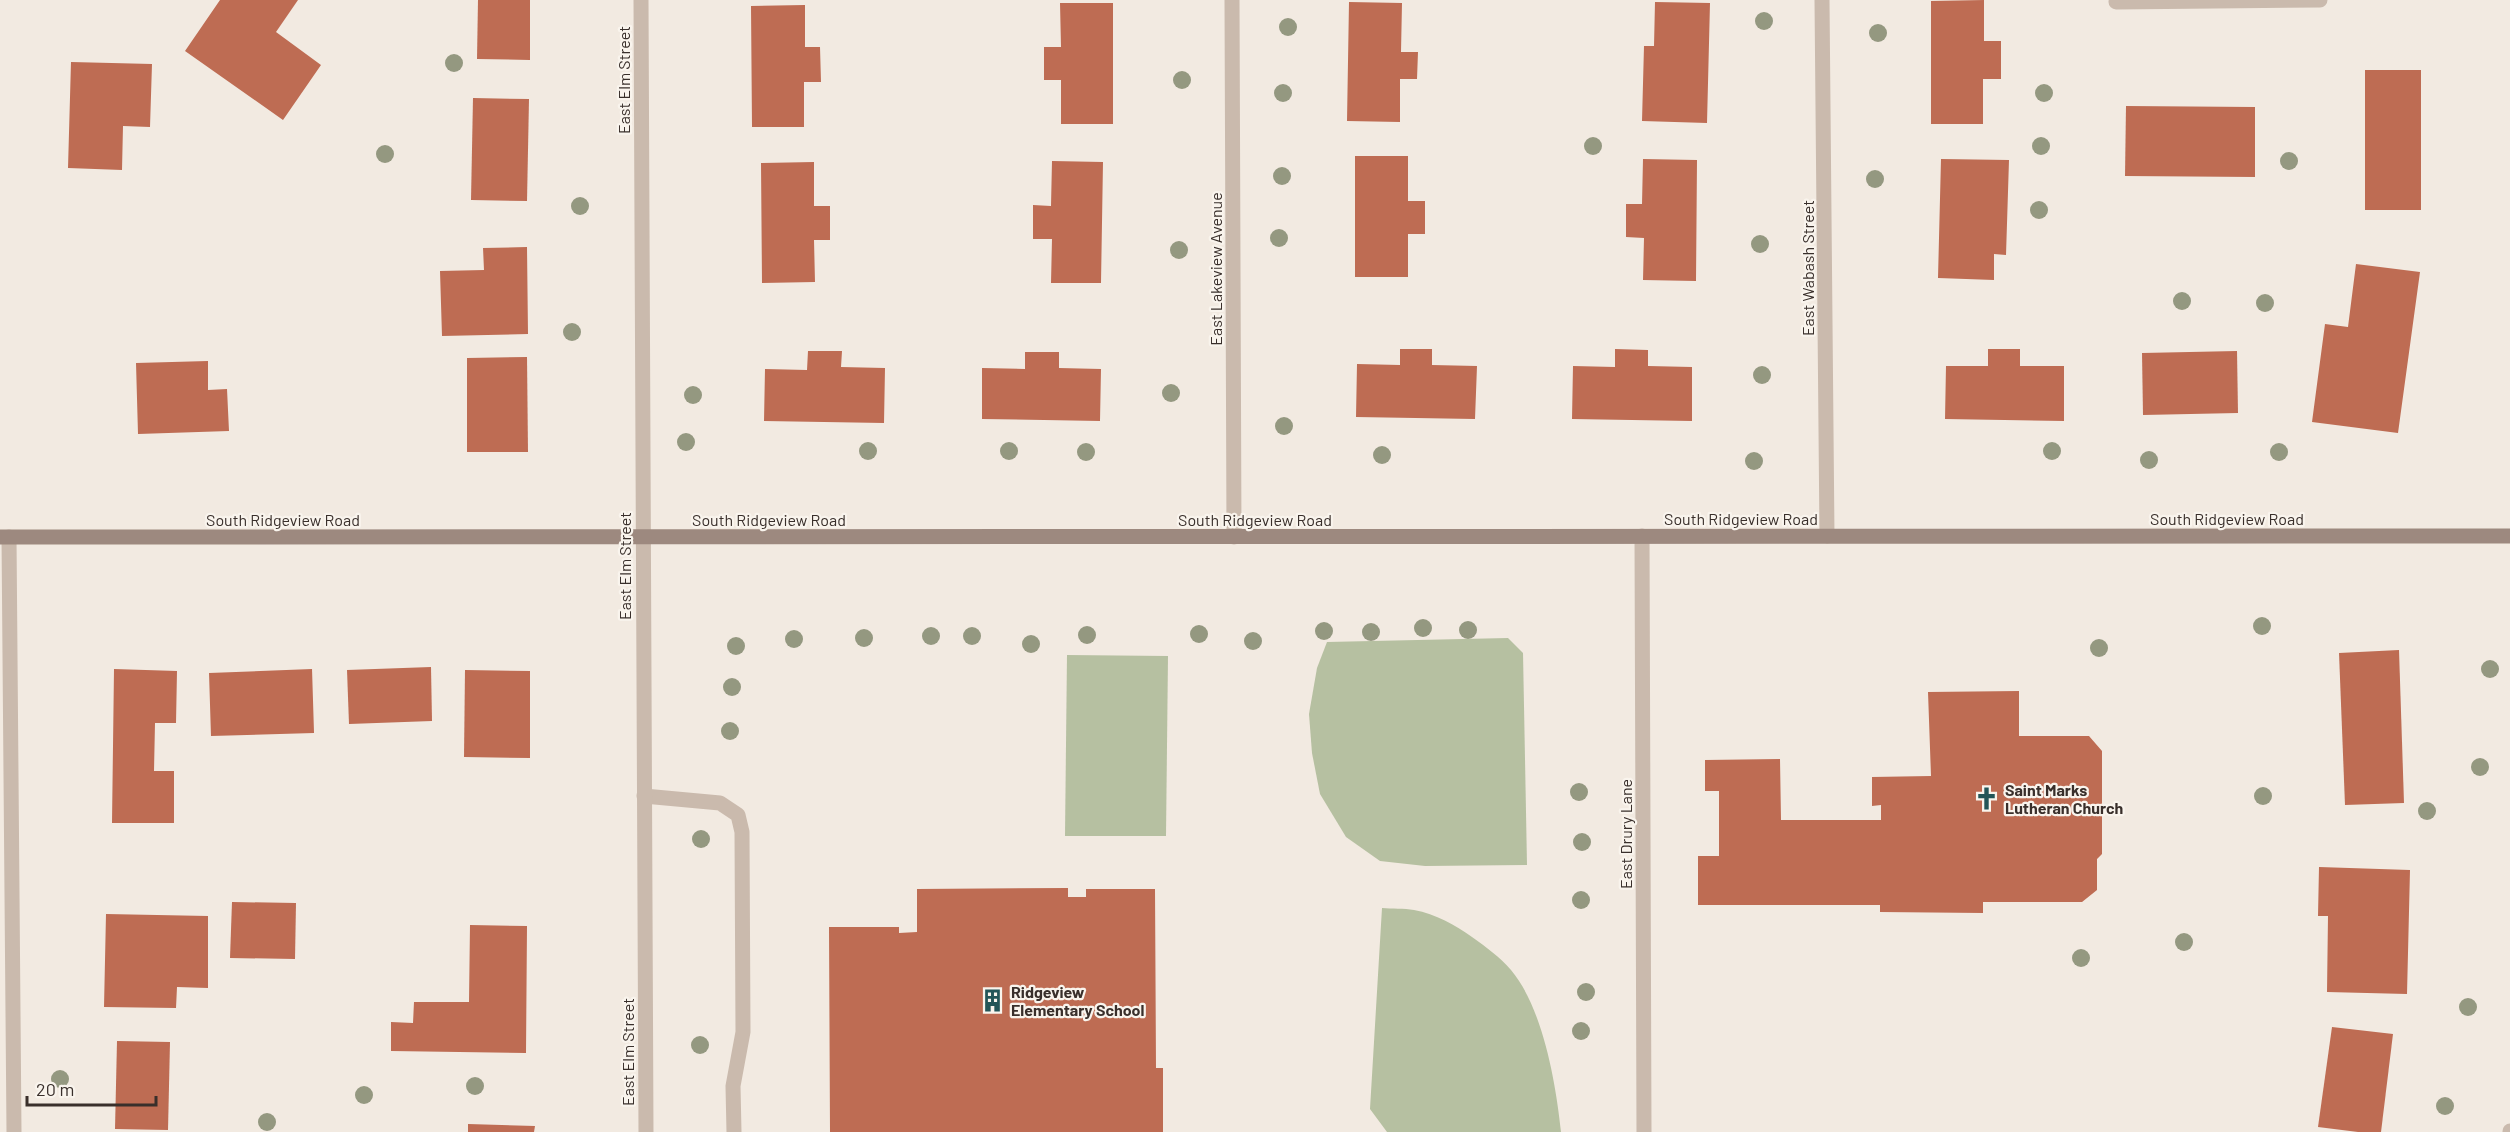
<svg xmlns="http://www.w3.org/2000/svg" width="2510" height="1132" font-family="Barlow,sans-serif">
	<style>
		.green { fill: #b6c0a1 }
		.building { fill: #be6c53 }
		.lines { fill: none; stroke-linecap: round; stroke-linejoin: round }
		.service { stroke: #cabaad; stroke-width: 15 }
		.minor { stroke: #cabaad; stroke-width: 15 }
		.secondary { stroke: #9d897f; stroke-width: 15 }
		.tree { fill: #949880 }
		.labels { text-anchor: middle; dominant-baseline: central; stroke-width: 4.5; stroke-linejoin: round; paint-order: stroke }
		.street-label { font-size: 16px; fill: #392f2b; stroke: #f9f4ed }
		.poi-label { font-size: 16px; font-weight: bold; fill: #392f2b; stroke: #f9f4ed; text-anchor: start }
	</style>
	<rect width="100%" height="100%" fill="#f2eae1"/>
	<g class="green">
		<polygon points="1508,638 1523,653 1527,865 1425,866 1380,861 1346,837 1320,794 1312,753 1309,714 1317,668 1327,642"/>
		<polygon points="1067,655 1168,656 1166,836 1065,836"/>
		<path d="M1382,908C1392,909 1404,908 1414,910C1436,914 1455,925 1472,937C1486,947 1500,957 1511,970C1543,1008 1556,1084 1561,1132H1387L1370,1109Z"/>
	</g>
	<g class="building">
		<polygon points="220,0 298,0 276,32 321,65 283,120 185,51"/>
		<polygon points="478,0 530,0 530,60 477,59"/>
		<polygon points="1984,0 1984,41 2001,41 2001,79 1983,79 1983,124 1931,124 1931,1"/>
		<polygon points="1349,2 1402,3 1401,52 1418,52 1417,79 1400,79 1400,122 1347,121"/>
		<polygon points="1655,2 1710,3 1707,123 1642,121 1644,46 1654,46"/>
		<polygon points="1060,3 1113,3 1113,124 1061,124 1061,80 1044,80 1044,47 1061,47"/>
		<polygon points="805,5 805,47 820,47 821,82 804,82 804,127 752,127 751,6"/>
		<polygon points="71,62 152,64 150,127 123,126 122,170 68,168"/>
		<rect x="2365" y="70" width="56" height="140"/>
		<polygon points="473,98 529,99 527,201 471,200"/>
		<polygon points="2126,106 2255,107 2255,177 2125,176"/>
		<polygon points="1355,156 1408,156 1408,201 1425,201 1425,234 1408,234 1408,277 1355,277"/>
		<polygon points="1643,159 1697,160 1696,281 1643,280 1644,238 1626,237 1626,204 1642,204"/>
		<polygon points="1941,159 2009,160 2006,255 1994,254 1994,280 1938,278"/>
		<polygon points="1052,161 1103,162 1101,283 1051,283 1052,239 1033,239 1033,205 1051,206"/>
		<polygon points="814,162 814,206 830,206 830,240 814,240 815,282 762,283 761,163"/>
		<polygon points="527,247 528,334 442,336 440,271 484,270 483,248"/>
		<polygon points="2356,264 2420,272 2398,433 2312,422 2325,324 2348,327"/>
		<polygon points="1400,349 1432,349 1432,365 1477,366 1475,419 1356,417 1357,364 1400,365"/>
		<polygon points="1615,349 1648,350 1648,366 1692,367 1692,421 1572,419 1573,366 1615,367"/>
		<polygon points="1988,349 2020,349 2020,366 2064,366 2064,421 1945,419 1946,366 1988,366"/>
		<polygon points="808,351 842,351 841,367 885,368 884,423 764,421 765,369 807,370"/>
		<polygon points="2237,351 2238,413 2143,415 2142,353"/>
		<polygon points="1025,352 1059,352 1059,368 1101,369 1100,421 982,419 982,368 1025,369"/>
		<polygon points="527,357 528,452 467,452 467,358"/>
		<polygon points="208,361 208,390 227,389 229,431 138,434 136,363"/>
		<polygon points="2399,650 2404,803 2345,805 2339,653"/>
		<polygon points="431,667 432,721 349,724 347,670"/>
		<polygon points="114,669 177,671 176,723 155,723 154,771 174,771 174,823 112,823"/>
		<polygon points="312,669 314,733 211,736 209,673"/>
		<polygon points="465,670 530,671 530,758 464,757"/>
		<polygon points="2019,691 2019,736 2089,736 2102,751 2102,854 2097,859 2097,890 2082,902 1983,902 1983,913 1880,912 1880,905 1698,905 1698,856 1719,856 1719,791 1705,791 1705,760 1780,759 1781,820 1881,820 1881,805 1872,806 1872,777 1931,776 1928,692"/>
		<polygon points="2319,867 2410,870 2407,994 2327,992 2328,916 2318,916"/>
		<polygon points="1068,888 1068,897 1086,897 1086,889 1155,889 1156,1068 1163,1068 1163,1132 830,1132 829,927 899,927 899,933 917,932 917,889"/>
		<polygon points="232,902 296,903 295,959 230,958"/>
		<polygon points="106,914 208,916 208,988 177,987 176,1008 104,1007"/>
		<polygon points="470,925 527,926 526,1053 391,1051 391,1022 413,1023 414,1002 469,1002"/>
		<polygon points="2332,1027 2393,1034 2381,1132 2358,1132 2318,1127"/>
		<polygon points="117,1041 170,1042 168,1130 115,1129"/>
		<polygon points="468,1124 535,1126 534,1132 468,1132"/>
	</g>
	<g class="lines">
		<polyline class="service" points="644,796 720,803 738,815 742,832 743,1032 733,1086 734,1132"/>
		<g class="minor">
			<polyline points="641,0 646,1132"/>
			<polyline points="1232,0 1234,537"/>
			<polyline points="1822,0 1827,536"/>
			<polyline points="2116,2 2320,0"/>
			<polyline points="1642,536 1644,1132"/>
			<polyline points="9,537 14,1132"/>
			<polyline points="2510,1132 2510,1131"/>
		</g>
		<polyline class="secondary" points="0,537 2510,536"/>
	</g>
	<g class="tree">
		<circle cx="1764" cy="21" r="9"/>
		<circle cx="1288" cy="27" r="9"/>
		<circle cx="1878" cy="33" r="9"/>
		<circle cx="454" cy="63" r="9"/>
		<circle cx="1182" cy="80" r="9"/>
		<circle cx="1283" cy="93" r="9"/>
		<circle cx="2044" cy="93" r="9"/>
		<circle cx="1593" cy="146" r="9"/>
		<circle cx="2041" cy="146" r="9"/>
		<circle cx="385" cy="154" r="9"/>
		<circle cx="2289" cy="161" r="9"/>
		<circle cx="1282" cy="176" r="9"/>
		<circle cx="1875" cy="179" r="9"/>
		<circle cx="580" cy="206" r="9"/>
		<circle cx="2039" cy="210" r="9"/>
		<circle cx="1279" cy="238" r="9"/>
		<circle cx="1760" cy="244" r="9"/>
		<circle cx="1179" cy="250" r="9"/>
		<circle cx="2182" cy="301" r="9"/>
		<circle cx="2265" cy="303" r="9"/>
		<circle cx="572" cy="332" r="9"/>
		<circle cx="1762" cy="375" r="9"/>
		<circle cx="1171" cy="393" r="9"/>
		<circle cx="693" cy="395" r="9"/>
		<circle cx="1284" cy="426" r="9"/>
		<circle cx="686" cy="442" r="9"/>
		<circle cx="868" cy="451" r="9"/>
		<circle cx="1009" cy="451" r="9"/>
		<circle cx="2052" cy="451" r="9"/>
		<circle cx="1086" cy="452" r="9"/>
		<circle cx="2279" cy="452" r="9"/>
		<circle cx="1382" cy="455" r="9"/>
		<circle cx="2149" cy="460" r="9"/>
		<circle cx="1754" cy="461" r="9"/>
		<circle cx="2262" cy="626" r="9"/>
		<circle cx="1423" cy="628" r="9"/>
		<circle cx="1468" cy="630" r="9"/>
		<circle cx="1324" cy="631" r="9"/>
		<circle cx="1371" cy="632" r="9"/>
		<circle cx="1199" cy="634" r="9"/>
		<circle cx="1087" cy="635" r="9"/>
		<circle cx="931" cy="636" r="9"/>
		<circle cx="972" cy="636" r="9"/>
		<circle cx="864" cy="638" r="9"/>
		<circle cx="794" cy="639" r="9"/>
		<circle cx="1253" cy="641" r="9"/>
		<circle cx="1031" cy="644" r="9"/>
		<circle cx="736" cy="646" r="9"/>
		<circle cx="2099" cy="648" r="9"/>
		<circle cx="2490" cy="669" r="9"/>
		<circle cx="732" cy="687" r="9"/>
		<circle cx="730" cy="731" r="9"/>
		<circle cx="2480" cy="767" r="9"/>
		<circle cx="1579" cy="792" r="9"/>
		<circle cx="2263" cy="796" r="9"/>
		<circle cx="2427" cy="811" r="9"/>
		<circle cx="701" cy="839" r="9"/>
		<circle cx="1582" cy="842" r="9"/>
		<circle cx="1581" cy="900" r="9"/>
		<circle cx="2184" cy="942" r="9"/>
		<circle cx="2081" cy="958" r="9"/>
		<circle cx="1586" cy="992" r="9"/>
		<circle cx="2468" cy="1007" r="9"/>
		<circle cx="1581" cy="1031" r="9"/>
		<circle cx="700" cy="1045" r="9"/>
		<circle cx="60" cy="1079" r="9"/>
		<circle cx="475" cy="1086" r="9"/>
		<circle cx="364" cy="1095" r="9"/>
		<circle cx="2445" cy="1106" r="9"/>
		<circle cx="267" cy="1122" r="9"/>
	</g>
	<defs>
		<symbol id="church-bare" viewBox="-9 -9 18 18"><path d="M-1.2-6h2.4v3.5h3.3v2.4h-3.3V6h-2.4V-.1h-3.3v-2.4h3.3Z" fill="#235558" stroke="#f9f4ed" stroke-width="2.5" paint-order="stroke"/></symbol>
		<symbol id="building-bare" viewBox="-9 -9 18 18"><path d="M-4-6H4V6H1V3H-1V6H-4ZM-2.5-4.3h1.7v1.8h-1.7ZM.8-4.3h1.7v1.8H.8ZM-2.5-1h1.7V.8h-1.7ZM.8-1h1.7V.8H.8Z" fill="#235558" stroke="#f9f4ed" stroke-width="2.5" paint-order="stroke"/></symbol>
	</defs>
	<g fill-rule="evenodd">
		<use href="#church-bare" x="1970" y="782" width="33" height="33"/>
		<use href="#building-bare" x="976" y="984" width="33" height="33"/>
	</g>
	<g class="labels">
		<g class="street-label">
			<text transform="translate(623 80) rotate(-90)">East Elm Street</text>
			<text transform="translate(1807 268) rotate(-90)">East Wabash Street</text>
			<text transform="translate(1215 269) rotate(-90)">East Lakeview Avenue</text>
			<text x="1741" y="518">South Ridgeview Road</text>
			<text x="2227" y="518">South Ridgeview Road</text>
			<text x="283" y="519">South Ridgeview Road</text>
			<text x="769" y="519">South Ridgeview Road</text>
			<text x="1255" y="519">South Ridgeview Road</text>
			<text transform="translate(624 566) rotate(-90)">East Elm Street</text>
			<text transform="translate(1625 834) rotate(-90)">East Drury Lane</text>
			<text transform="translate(627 1052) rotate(-90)">East Elm Street</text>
		</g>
		<g class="poi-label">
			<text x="2005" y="789">Saint Marks<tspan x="2005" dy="18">Lutheran Church</tspan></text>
			<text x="1011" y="991">Ridgeview<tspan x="1011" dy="18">Elementary School</tspan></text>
		</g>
	</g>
	<path d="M27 1096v9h129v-9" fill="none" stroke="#392f2b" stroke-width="3"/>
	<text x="36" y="1096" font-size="18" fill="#392f2b" stroke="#f9f4ed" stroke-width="4.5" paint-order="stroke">20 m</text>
</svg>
